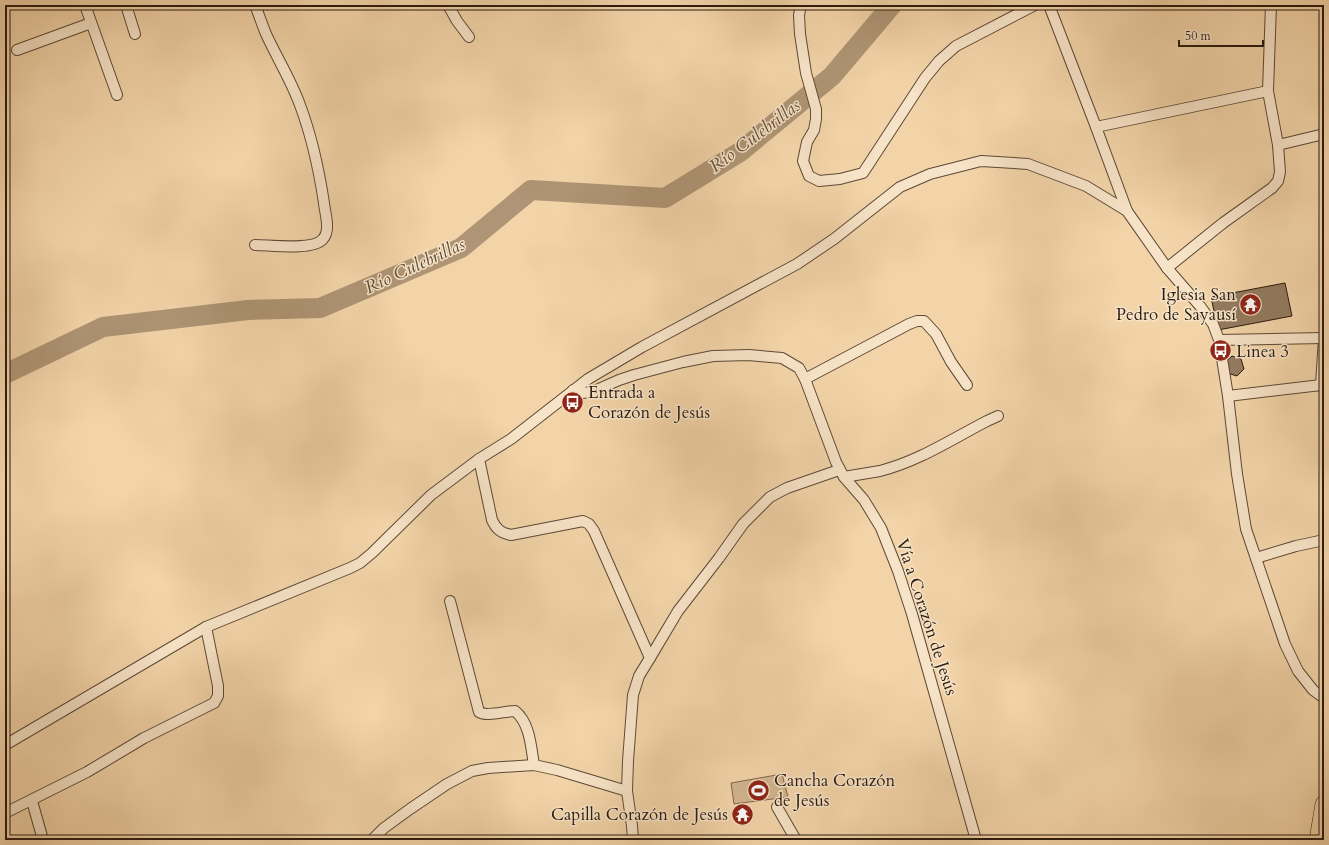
<svg xmlns="http://www.w3.org/2000/svg" width="1329" height="845" font-family="Cardo,serif">
	<style>
		.green { fill: #d1b58f; stroke: #7e684f }
		.lines { fill: none; stroke-linecap: round; stroke-linejoin: round }
		.river { stroke: #af9575; stroke-width: 20 }
		.building { fill: #937b5f; stroke: #2a1b0f }
		.minor-casing { stroke: #5c4936; stroke-width: 12 }
		.primary-casing { stroke: #2a1b0f; stroke-width: 18 }
		.minor { stroke: #f7e3c7; stroke-width: 10 }
		.primary { stroke: #f3d4a9; stroke-width: 17 }
		.labels { text-anchor: middle; dominant-baseline: central; stroke-width: 3; stroke-linejoin: round; paint-order: stroke }
		.poi-label { font-size: 17px; fill: #2a1b0f; stroke: #f7e3c7; text-anchor: start }
		.street-label { font-size: 17px; fill: #2a1b0f; stroke: #f7e3c7 }
		.water-label { font-size: 18px; font-style: italic; fill: #5f4c38; stroke: #f7e3c7 }
	</style>
	<rect width="100%" height="100%" fill="#f3d4a9"/>
	<filter id="stains"><feTurbulence type="fractalNoise" baseFrequency=".005" numOctaves="4"/><feColorMatrix values="0 0 0 0 .2 0 0 0 0 .09 0 0 0 0 .02 0 0 0 .5 -.17"/></filter>
	<radialGradient id="worn" r=".72"><stop offset=".6" stop-color="#630" stop-opacity="0"/><stop offset="1" stop-color="#630" stop-opacity=".3"/></radialGradient>
	<polygon class="green" points="782,774 788,797 734,804 731,783"/>
	<g class="lines">
		<polyline class="river" points="5,374 103,327 248,310 320,308 461,248 531,190 665,198 740,152 832,76 892,5"/>
	</g>
	<g class="building">
		<polygon points="1285,283 1292,316 1218,330 1211,297"/>
		<polygon points="1232,356 1241,359 1244,369 1237,376 1227,373 1224,363"/>
	</g>
	<g class="lines">
		<defs>
			<g id="minor">
				<polyline points="85,5 117,95"/>
				<polyline points="126,5 135,34"/>
				<polyline points="448,5 457,21 469,37"/>
				<polyline points="801,5 799,15 800,34 806,73 816,109 816,119 814,130 807,142 803,161 809,176 819,181 840,179 863,173 925,78 939,61 956,46 1035,5"/>
				<polyline points="1049,5 1096,127 1127,211"/>
				<polyline points="17,50 91,23"/>
				<polyline points="1096,127 1268,91"/>
				<polyline points="1278,145 1324,134"/>
				<path d="M255,245C270,245 313,251 323,239C331,230 325,214 324,203C319,170 312,137 300,105C291,80 277,58 266,34C262,24 259,15 255,5"/>
				<polyline points="1167,268 1223,223 1272,188 1278,181 1280,172 1278,145 1268,91 1271,5"/>
				<polyline points="1324,338 1321,385 1324,389"/>
				<polyline points="1219,340 1324,338"/>
				<polyline points="805,379 909,324 917,321 924,321 936,334 951,362 967,385"/>
				<polyline points="573,390 582,393 592,392 619,380 634,375 683,362 713,356 749,355 782,358 799,368 805,379 836,462 844,477 864,500 881,528 898,571 912,614 976,840"/>
				<polyline points="1228,396 1321,385"/>
				<path d="M479,459L492,520C496,529 501,533 511,535L583,521L589,524L594,531L650,658"/>
				<path d="M844,477C856,475 868,473 880,471C919,461 952,439 987,421L998,416"/>
				<polyline points="1256,558 1296,546 1324,540"/>
				<path d="M450,601L479,712C486,717 505,711 515,711C530,723 531,747 534,765"/>
				<polyline points="5,745 206,627 350,568 360,563 372,553 431,495 479,459 511,439 588,379 642,347 797,264 834,239 900,187 930,174 981,161 1028,164 1086,186 1127,211 1167,268 1200,306 1213,324 1219,340 1228,396 1237,474 1246,529 1285,644 1298,671 1313,690 1324,698"/>
				<polyline points="32,801 43,840"/>
				<polyline points="777,807 796,840"/>
				<polyline points="5,813 87,772 144,738 214,703 218,696 218,686 206,627"/>
				<polyline points="372,840 384,828 410,809 447,784 472,771 488,768 534,765 557,770 627,791"/>
				<polyline points="633,840 632,826 627,791 628,761 633,695 639,676 650,658 678,611 719,558 743,524 770,497 787,488 839,470"/>
			</g>
			<polyline id="primary" points="1318,840 1324,804"/>
		</defs>
		<use href="#minor" class="minor-casing"/>
		<use href="#primary" class="primary-casing"/>
		<use href="#minor" class="minor"/>
		<use href="#primary" class="primary"/>
	</g>
	<defs>
		<symbol id="temple-disc" viewBox="-11 -11 22 22"><circle r="9.5" fill="#8f2418" stroke="#f7e3c7"/><path d="M0-6L5-2H3V0L6.5 2.5H4V6H1.5V3h-3V6H-4V2.5H-6.5L-3 0V-2H-5Z" fill="#fff"/></symbol>
		<symbol id="bus-disc" viewBox="-11 -11 22 22"><circle r="9.5" fill="#8f2418" stroke="#f7e3c7"/><path d="M-5-6H5V4H4V6H2V4H-2V6H-4V4H-5ZM-3.5-4V0h7V-4ZM-3.5 1.2v1.5H-2V1.2ZM2 1.2v1.5H3.5V1.2Z" fill="#fff"/></symbol>
		<symbol id="stadium-disc" viewBox="-11 -11 22 22"><circle r="9.5" fill="#8f2418" stroke="#f7e3c7"/><path d="M0-5a6.5 5 0 1 0 0 10a6.5 5 0 1 0 0-10ZM-3.5-1.8h7v3.6h-7Z" fill="#fff"/></symbol>
	</defs>
	<g fill-rule="evenodd">
		<use href="#temple-disc" x="1238" y="292" width="25" height="25"/>
		<use href="#bus-disc" x="1208" y="338" width="25" height="25"/>
		<use href="#bus-disc" x="560" y="390" width="25" height="25"/>
		<use href="#stadium-disc" x="746" y="778" width="25" height="25"/>
		<use href="#temple-disc" x="730" y="802" width="25" height="25"/>
	</g>
	<g class="labels">
		<g class="poi-label">
			<text x="1236" y="294" text-anchor="end">Iglesia San<tspan x="1236" dy="20">Pedro de Sayausí</tspan></text>
			<text x="1236" y="351">Linea 3</text>
			<text x="588" y="392">Entrada a<tspan x="588" dy="20">Corazón de Jesús</tspan></text>
			<text x="774" y="780">Cancha Corazón<tspan x="774" dy="20">de Jesús</tspan></text>
			<text x="728" y="814" text-anchor="end">Capilla Corazón de Jesús</text>
		</g>
		<g class="street-label">
			<text transform="translate(927 617) rotate(72)">Vía a Corazón de Jesús</text>
		</g>
		<g class="water-label">
			<text transform="translate(755 136) rotate(-37)">Río Culebrillas</text>
			<text transform="translate(415 266) rotate(-25)">Río Culebrillas</text>
		</g>
	</g>
	<rect width="1329" height="845" fill="none" stroke="#f3d4a9" stroke-width="20"/>
	<rect x="6" y="6" width="1317" height="833" fill="none" stroke="#2a1b0f" stroke-width="2"/>
	<rect x="10" y="10" width="1309" height="825" fill="none" stroke="#2a1b0f"/>
	<path d="M1179 40v6h84v-6" fill="none" stroke="#2a1b0f" stroke-width="2"/>
	<text x="1185" y="40" font-size="12" fill="#2a1b0f" stroke="#f7e3c7" stroke-width="3" paint-order="stroke">50 m</text>
	<rect width="100%" height="100%" filter="url(#stains)"/>
	<rect width="100%" height="100%" fill="url(#worn)"/>
</svg>
